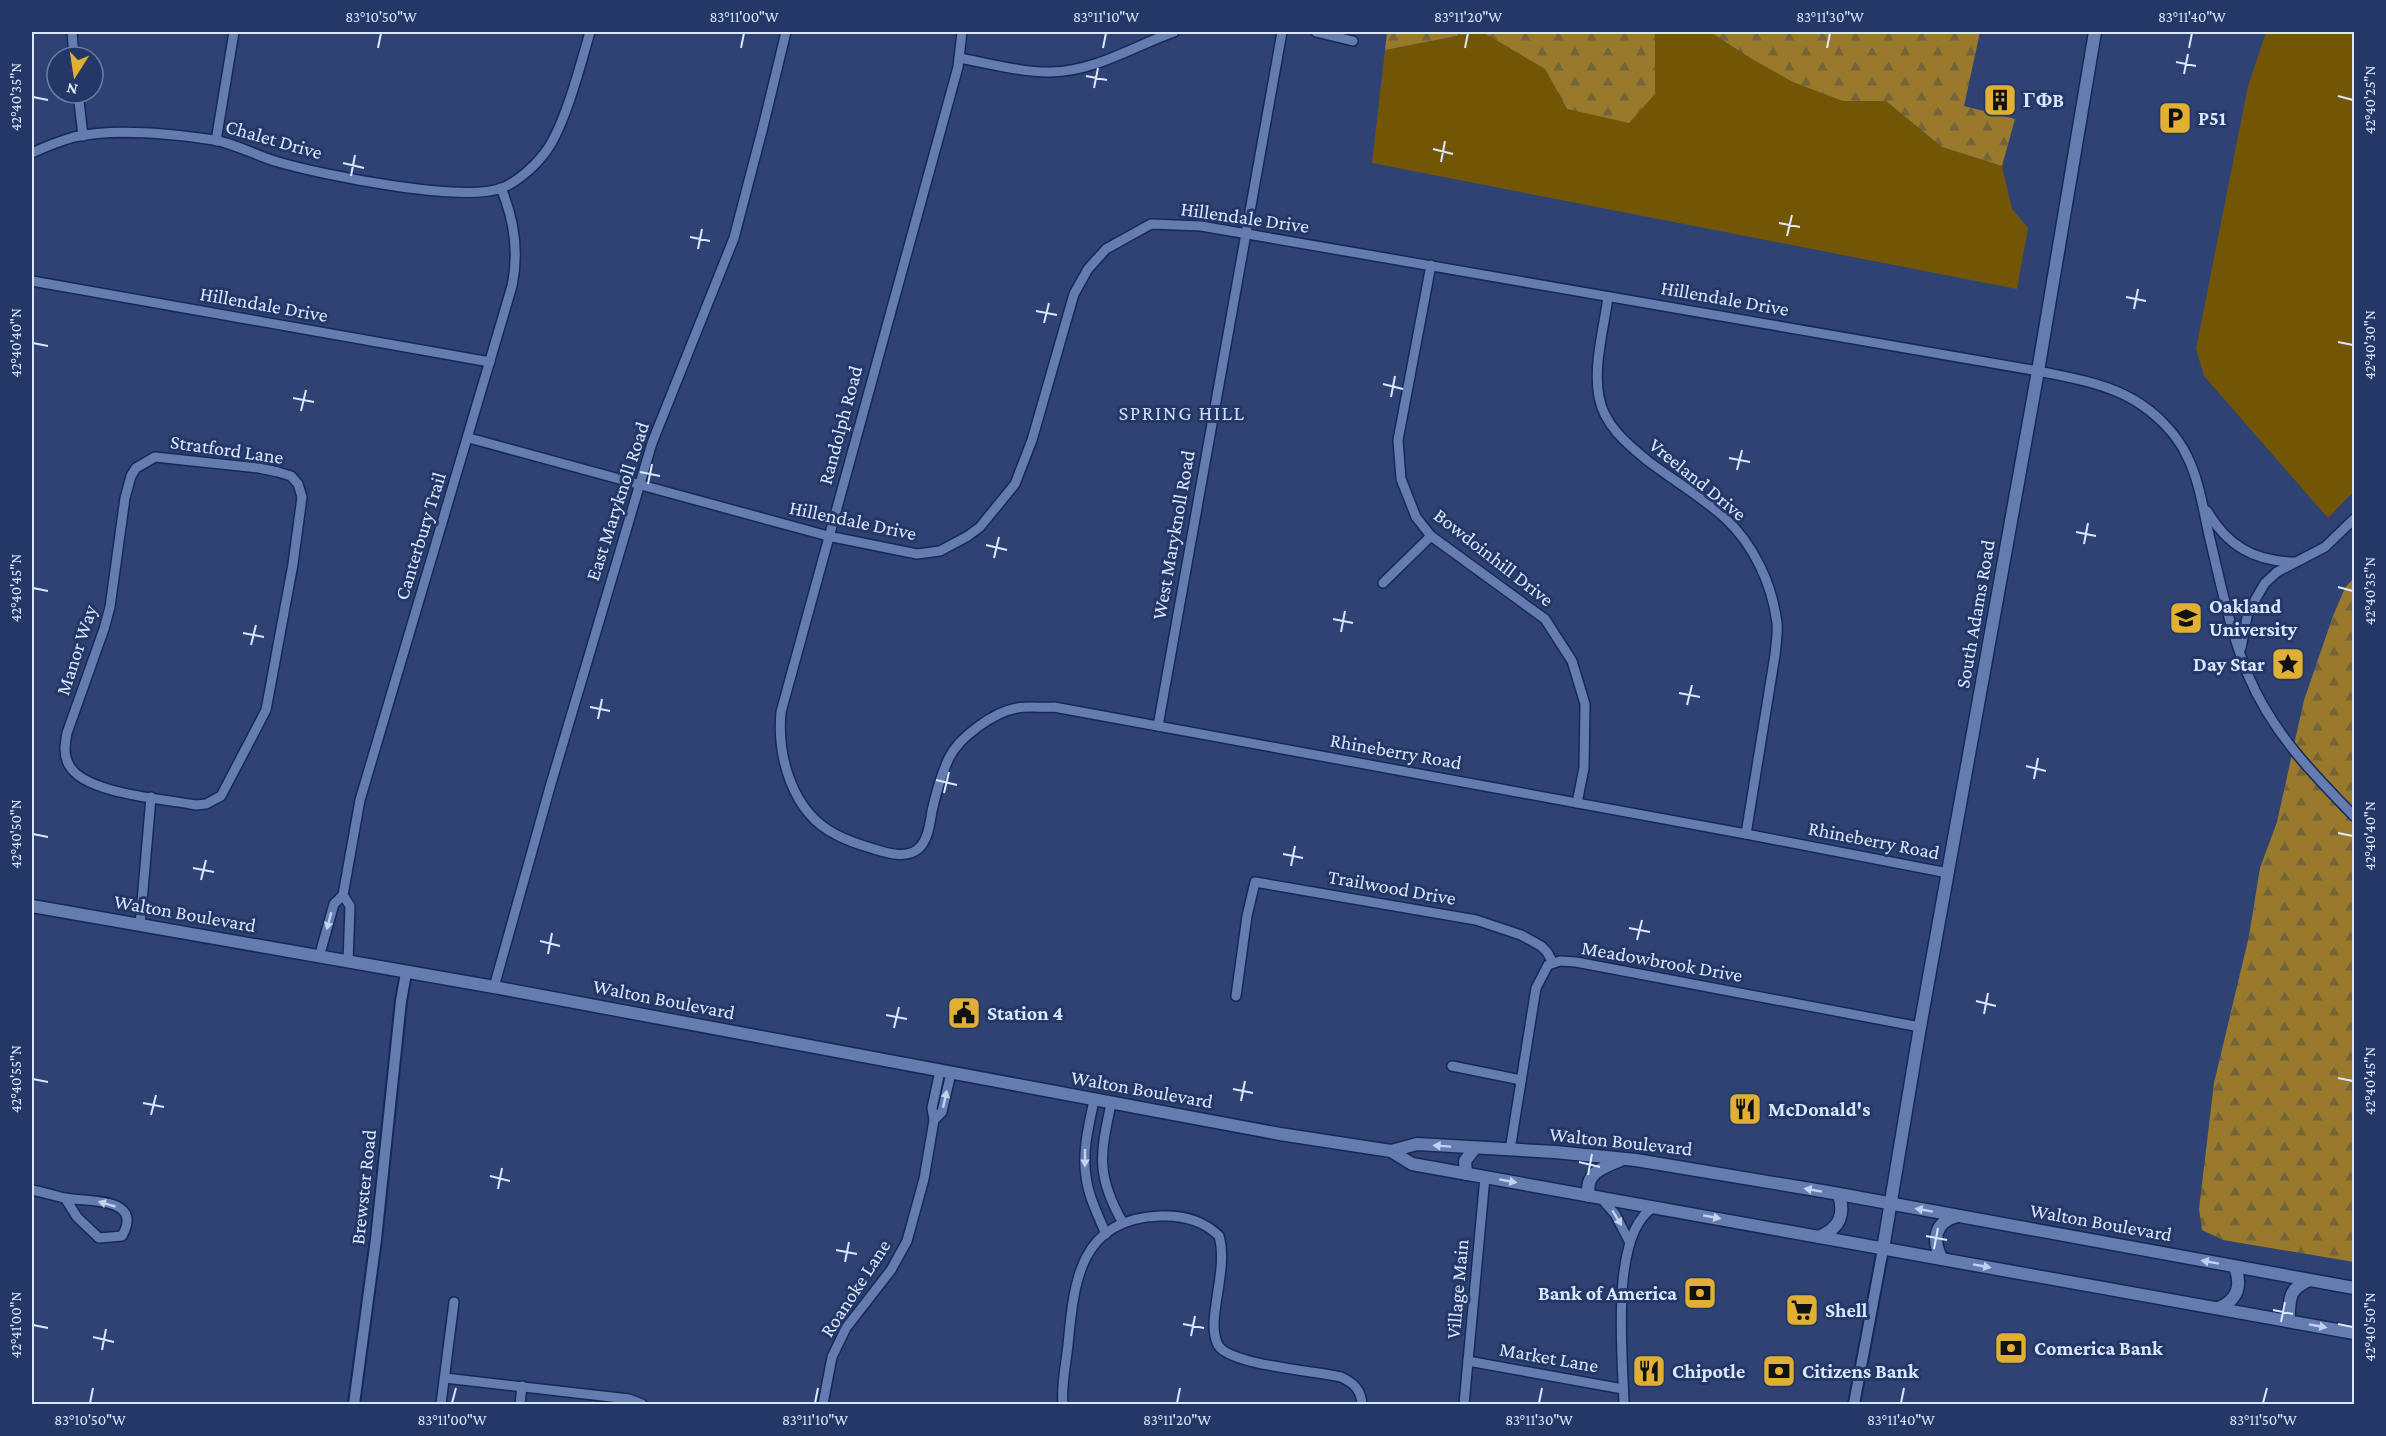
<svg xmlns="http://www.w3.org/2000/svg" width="2386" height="1436" font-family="'Crimson Pro',serif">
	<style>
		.grass { fill: #735605 }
		.forest { fill: url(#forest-firs) }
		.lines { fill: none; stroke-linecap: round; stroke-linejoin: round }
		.minor-casing { stroke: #162856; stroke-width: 12 }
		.tertiary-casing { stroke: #162856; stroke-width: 14 }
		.secondary-casing { stroke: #162856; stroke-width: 15 }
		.minor { stroke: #657cb1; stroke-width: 9 }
		.tertiary { stroke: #657cb1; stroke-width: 10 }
		.secondary { stroke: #657cb1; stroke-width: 12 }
		.oneway { fill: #c3d2ef }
		.ticks { fill: none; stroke: #dbe7fe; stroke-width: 2 }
		.labels { text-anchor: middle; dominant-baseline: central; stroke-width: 6; stroke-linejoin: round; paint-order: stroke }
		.poi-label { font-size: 20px; font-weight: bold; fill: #dbe7fe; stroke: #243867; text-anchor: start }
		.street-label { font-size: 20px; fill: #dbe7fe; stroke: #243867 }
		.neighbourhood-label { font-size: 21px; letter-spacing: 1.5px; fill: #d1ddf4; stroke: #243867 }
		.neatline { fill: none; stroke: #dbe7fe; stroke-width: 2 }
		.ticks-label { font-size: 15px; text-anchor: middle; fill: #dbe7fe }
	</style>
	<defs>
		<pattern id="forest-firs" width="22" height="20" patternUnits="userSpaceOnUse" patternTransform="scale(1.5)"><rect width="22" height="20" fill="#99792c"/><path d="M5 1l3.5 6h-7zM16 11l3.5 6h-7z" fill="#766439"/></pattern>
	</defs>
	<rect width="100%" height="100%" fill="#2e4373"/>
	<g class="grass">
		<polygon points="1477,32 1482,32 1545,69 1567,109 1655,94 1655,32 1710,32 1752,59 1886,101 1942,147 2002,166 2012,209 2028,228 2017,289 1372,163 1385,50"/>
		<polygon points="2266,32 2354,32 2354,491 2328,518 2204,376 2196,349 2248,86"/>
	</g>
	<g class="forest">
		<polygon points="1387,32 1477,32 1385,50"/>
		<polygon points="1482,32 1655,32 1655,94 1629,123 1567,109 1545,69"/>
		<polygon points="1710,32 1980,32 1964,106 2015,119 2002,166 1942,147 1886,101 1843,101 1793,82 1752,59"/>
		<polygon points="2354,578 2354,1262 2223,1240 2202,1230 2199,1209 2214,1083 2249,936 2260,868 2277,822 2304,700 2333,616 2345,588"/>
	</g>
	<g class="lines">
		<defs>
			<g id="minor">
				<polyline points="72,32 74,57"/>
				<path d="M962,32L958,67L781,712C777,756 792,812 835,834C847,841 861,845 874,849C887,853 906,859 918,849C928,841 930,823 932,811C936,793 941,775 949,758C959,737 994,712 1017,708C1029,706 1042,708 1054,707L1746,834L1948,873"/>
				<polyline points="1316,32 1353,41"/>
				<path d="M959,58C987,63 1025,73 1051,72C1096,71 1134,46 1174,32"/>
				<polyline points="78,93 83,136"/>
				<polyline points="216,141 234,32"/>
				<path d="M32,153C45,147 60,141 74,137C113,128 174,134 214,140C236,144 257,156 278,162C322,175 462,203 502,188C517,182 534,167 544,154C564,130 581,63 590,32"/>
				<polyline points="1431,265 1398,440 1401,479 1416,517 1431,536 1545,619 1572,661 1585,704 1584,768 1577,803"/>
				<polyline points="32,281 490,362"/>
				<path d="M1608,297C1604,328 1593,365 1599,397C1604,425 1627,444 1648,461C1673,480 1702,497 1725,518C1754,545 1772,584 1777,623C1778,633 1776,644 1775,655L1746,834"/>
				<path d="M469,438L828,536L917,554L940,551L968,536L980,527L1015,484L1032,440L1074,294L1088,269L1106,249L1151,224L1201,226L2038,371C2071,378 2105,383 2134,400C2156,413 2176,433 2187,456C2199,480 2203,508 2209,535C2220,581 2230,631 2248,675C2272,732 2312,773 2354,816"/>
				<path d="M155,457L259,468L278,472L291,476L298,484L302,497L293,564L266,710L221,796L206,804L196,805C165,799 84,794 69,765C63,754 65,744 67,733L104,629L110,607L125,498L131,476L136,468Z"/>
				<path d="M2207,511C2227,545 2253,561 2293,562"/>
				<polyline points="1383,583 1431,536"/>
				<polyline points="2241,648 2248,612 2265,583 2277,572 2325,547 2354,519"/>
				<polyline points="1158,726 1282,32"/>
				<path d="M343,895L360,800L512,286C519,253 514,219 501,188"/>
				<polyline points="140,925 151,797"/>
				<polyline points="319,957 334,904 343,895 350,906 348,962"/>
				<polyline points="494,987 550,787 652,443 734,238 763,127 786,32"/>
				<polyline points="1236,996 1247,916 1255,882 1476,920 1521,935 1541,946 1547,952 1553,963"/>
				<polyline points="1452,1066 1521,1080"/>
				<path d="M1094,1100C1089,1125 1082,1151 1086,1176C1088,1196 1098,1215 1106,1234"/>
				<path d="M1111,1104C1100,1155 1096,1176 1123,1223"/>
				<polyline points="934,1120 942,1112 951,1073"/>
				<polyline points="1510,1150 1536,988 1548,965 1560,961 1576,962 1920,1027"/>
				<path d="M32,1190C42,1192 53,1195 64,1198C85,1202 145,1196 122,1236L99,1238L77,1217L65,1198"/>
				<polyline points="1601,1198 1615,1214 1629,1241"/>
				<polyline points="1468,1361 1623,1389"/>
				<polyline points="445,1378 629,1399 642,1404"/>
				<polyline points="441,1404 454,1302"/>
				<polyline points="520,1404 522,1386"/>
				<polyline points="823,1404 832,1357 846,1328 891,1270 907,1241 924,1179 934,1120 932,1108 940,1071"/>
				<path d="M1063,1404C1061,1385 1066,1364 1068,1345C1074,1280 1080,1219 1160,1216C1182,1215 1203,1220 1219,1236C1225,1257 1219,1282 1216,1304C1214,1318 1212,1332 1218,1345C1229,1365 1316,1371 1341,1377C1354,1383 1361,1390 1362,1404"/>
				<polyline points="1464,1404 1485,1177"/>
				<path d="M1624,1404C1623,1357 1609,1233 1654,1207"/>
			</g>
			<g id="tertiary">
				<polyline points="354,1404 376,1239 401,1001 406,973"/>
				<polyline points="1854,1404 1883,1249"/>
			</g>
			<g id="secondary">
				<polyline points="32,906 494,987 1280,1134 1391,1151 1417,1144 1555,1152 1636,1160 1828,1192 2354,1288"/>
				<polyline points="1391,1151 1412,1164 2354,1333"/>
				<polyline points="1466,1174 1465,1161 1475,1148"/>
				<path d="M1589,1196C1584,1173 1603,1167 1621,1160"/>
				<path d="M1819,1237C1840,1228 1845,1215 1839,1194"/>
				<polyline points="1883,1249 1920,1027 2038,371 2095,32"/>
				<path d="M1942,1259C1931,1240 1935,1222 1957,1216"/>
				<path d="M2219,1308C2238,1299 2242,1286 2235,1267"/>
				<path d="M2288,1321C2291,1299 2286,1291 2309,1280"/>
			</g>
		</defs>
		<use href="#minor" class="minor-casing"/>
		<use href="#tertiary" class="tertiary-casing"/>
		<use href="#secondary" class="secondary-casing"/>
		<use href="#minor" class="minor"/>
		<use href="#tertiary" class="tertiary"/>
		<use href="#secondary" class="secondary"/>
	</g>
	<defs><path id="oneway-solid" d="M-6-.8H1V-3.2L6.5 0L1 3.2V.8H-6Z" transform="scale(1.5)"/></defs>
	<g class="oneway">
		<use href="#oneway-solid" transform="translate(329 921) rotate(105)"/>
		<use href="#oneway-solid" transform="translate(945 1099) rotate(-78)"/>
		<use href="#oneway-solid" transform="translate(1442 1146) rotate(-176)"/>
		<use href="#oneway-solid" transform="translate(1085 1158) rotate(90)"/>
		<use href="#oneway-solid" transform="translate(1508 1181) rotate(10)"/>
		<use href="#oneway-solid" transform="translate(1813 1190) rotate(-170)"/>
		<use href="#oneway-solid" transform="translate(107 1204) rotate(-163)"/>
		<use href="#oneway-solid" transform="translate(1924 1210) rotate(-170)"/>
		<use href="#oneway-solid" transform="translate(1712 1217) rotate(10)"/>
		<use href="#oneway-solid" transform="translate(1617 1218) rotate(59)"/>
		<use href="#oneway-solid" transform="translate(2210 1262) rotate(-170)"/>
		<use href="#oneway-solid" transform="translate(1982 1266) rotate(10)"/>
		<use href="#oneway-solid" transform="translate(2318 1326) rotate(10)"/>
	</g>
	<path class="ticks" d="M378,48L381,33M741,48L744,33M1103,48L1106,33M1465,48L1468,33M1827,48L1830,33M2189,48L2192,33M2176,62L2196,66M2184,74L2188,54M1086,76L1107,80M1094,88L1098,68M2338,96L2353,100M33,97L48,100M1433,149L1453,154M1441,162L1445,141M343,163L364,168M351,176L355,155M1779,223L1800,227M1787,236L1792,215M690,237L710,241M698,249L702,229M2126,297L2146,301M2134,309L2138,289M1036,311L1057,315M1044,323L1049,303M2338,342L2353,345M33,343L48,346M1383,384L1403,389M1391,397L1395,376M293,398L314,402M301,411L306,390M1729,458L1750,462M1737,470L1742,450M640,472L660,476M648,484L652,464M2076,532L2096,536M2084,544L2088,523M986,545L1007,550M994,558L999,537M2338,587L2353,591M33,588L48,591M1333,619L1353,623M1341,632L1345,611M243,633L264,637M251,645L256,625M1679,693L1700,697M1687,705L1692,685M590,707L610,711M598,719L602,699M2026,766L2046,771M2034,779L2038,758M936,780L957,785M944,793L949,772M2338,833L2353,836M33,834L48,837M1283,854L1303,858M1291,866L1295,846M193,868L214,872M201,880L206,860M1629,928L1650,932M1637,940L1642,920M540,941L560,946M548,954L552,933M1976,1001L1996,1006M1984,1014L1988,993M886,1015L907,1019M894,1028L899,1007M2338,1078L2353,1081M33,1079L48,1082M1233,1089L1253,1093M1241,1101L1245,1081M143,1103L164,1107M151,1115L156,1095M1579,1162L1600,1167M1588,1175L1592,1154M490,1176L510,1181M498,1189L502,1168M1926,1236L1947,1240M1934,1249L1938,1228M836,1250L857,1254M845,1262L849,1242M2273,1310L2293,1314M2281,1322L2285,1302M1183,1324L1204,1328M2338,1324L2353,1327M33,1325L48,1328M1191,1336L1195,1316M93,1337L114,1342M102,1350L106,1329M90,1403L93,1388M452,1403L456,1388M815,1403L818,1388M1177,1403L1180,1388M1539,1403L1542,1388M1901,1403L1904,1388M2263,1403L2267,1388"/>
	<defs>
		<symbol id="building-square" viewBox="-11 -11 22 22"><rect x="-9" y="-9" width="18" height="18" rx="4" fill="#e1af34" stroke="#243867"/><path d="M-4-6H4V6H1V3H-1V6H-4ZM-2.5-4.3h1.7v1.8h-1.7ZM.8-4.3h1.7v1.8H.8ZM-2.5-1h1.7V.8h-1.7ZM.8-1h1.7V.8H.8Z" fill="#111"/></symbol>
		<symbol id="parking-square" viewBox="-11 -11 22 22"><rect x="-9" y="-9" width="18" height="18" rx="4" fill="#e1af34" stroke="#243867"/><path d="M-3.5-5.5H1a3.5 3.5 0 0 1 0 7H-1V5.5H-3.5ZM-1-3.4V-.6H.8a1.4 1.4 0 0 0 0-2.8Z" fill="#111"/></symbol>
		<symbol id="university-square" viewBox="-11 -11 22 22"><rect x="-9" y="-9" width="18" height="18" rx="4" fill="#e1af34" stroke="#243867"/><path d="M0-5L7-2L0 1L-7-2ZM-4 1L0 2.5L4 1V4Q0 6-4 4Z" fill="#111"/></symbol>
		<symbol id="sight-square" viewBox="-11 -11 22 22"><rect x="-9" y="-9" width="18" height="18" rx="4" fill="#e1af34" stroke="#243867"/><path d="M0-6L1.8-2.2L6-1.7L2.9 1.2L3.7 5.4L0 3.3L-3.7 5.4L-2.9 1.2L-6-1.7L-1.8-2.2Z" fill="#111"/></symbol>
		<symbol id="civic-square" viewBox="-11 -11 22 22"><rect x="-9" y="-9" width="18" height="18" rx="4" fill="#e1af34" stroke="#243867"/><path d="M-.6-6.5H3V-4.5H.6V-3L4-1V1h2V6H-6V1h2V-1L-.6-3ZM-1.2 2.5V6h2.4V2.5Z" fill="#111"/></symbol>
		<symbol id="restaurant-square" viewBox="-11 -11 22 22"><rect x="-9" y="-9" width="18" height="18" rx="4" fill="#e1af34" stroke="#243867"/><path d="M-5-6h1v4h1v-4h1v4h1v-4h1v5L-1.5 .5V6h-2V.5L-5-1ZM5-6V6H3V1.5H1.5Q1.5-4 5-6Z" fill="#111"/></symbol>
		<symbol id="bank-square" viewBox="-11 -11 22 22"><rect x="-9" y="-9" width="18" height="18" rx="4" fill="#e1af34" stroke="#243867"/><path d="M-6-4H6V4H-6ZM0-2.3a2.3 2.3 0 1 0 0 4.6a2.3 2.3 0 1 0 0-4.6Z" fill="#111"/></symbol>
		<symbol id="supermarket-square" viewBox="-11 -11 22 22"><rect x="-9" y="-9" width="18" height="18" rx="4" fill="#e1af34" stroke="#243867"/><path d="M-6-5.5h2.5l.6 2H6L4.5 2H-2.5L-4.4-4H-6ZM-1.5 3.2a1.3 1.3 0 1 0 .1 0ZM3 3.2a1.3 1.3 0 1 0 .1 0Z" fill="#111"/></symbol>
	</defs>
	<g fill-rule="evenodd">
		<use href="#building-square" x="1981" y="81" width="38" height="38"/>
		<use href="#parking-square" x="2156" y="99" width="38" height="38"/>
		<use href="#university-square" x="2167" y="599" width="38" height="38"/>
		<use href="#sight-square" x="2269" y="645" width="38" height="38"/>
		<use href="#civic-square" x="945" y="994" width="38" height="38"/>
		<use href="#restaurant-square" x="1726" y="1090" width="38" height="38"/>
		<use href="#bank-square" x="1681" y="1274" width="38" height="38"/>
		<use href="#supermarket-square" x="1783" y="1291" width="38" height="38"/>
		<use href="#bank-square" x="1992" y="1329" width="38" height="38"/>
		<use href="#restaurant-square" x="1630" y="1352" width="38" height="38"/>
		<use href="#bank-square" x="1760" y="1352" width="38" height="38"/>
	</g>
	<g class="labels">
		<g class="poi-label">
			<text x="2023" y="100">ΓΦB</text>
			<text x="2198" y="118">P51</text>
			<text x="2209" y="606">Oakland<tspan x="2209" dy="23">University</tspan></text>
			<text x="2265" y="664" text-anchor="end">Day Star</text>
			<text x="987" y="1013">Station 4</text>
			<text x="1768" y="1109">McDonald's</text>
			<text x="1677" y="1293" text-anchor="end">Bank of America</text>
			<text x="1825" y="1310">Shell</text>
			<text x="2034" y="1348">Comerica Bank</text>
			<text x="1672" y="1371">Chipotle</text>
			<text x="1802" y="1371">Citizens Bank</text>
		</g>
		<g class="street-label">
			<text transform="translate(274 139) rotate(16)">Chalet Drive</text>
			<text transform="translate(1245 217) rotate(8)">Hillendale Drive</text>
			<text transform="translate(1725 298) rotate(10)">Hillendale Drive</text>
			<text transform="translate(264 304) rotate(10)">Hillendale Drive</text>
			<text transform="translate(840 425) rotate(-75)">Randolph Road</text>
			<text transform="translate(227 449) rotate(8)">Stratford Lane</text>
			<text transform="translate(1698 479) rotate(39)">Vreeland Drive</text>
			<text transform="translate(617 501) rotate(-72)">East Maryknoll Road</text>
			<text transform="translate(853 520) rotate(12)">Hillendale Drive</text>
			<text transform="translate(1173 535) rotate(-80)">West Maryknoll Road</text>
			<text transform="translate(420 536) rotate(-73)">Canterbury Trail</text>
			<text transform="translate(1494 557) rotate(38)">Bowdoinhill Drive</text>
			<text transform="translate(1975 614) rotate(-80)">South Adams Road</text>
			<text transform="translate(76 650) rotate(-72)">Manor Way</text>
			<text transform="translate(1396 751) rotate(10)">Rhineberry Road</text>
			<text transform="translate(1874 840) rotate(11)">Rhineberry Road</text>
			<text transform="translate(1392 887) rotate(10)">Trailwood Drive</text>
			<text transform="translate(185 913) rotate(10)">Walton Boulevard</text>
			<text transform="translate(1662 961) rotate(10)">Meadowbrook Drive</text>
			<text transform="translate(664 999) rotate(11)">Walton Boulevard</text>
			<text transform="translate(1142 1089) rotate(10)">Walton Boulevard</text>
			<text transform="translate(1621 1141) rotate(6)">Walton Boulevard</text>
			<text transform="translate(363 1187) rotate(-84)">Brewster Road</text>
			<text transform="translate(2101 1222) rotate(10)">Walton Boulevard</text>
			<text transform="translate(855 1288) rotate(-57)">Roanoke Lane</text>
			<text transform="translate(1457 1289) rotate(-85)">Village Main</text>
			<text transform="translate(1549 1357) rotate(10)">Market Lane</text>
		</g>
		<g class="neighbourhood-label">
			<text x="1182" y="413">SPRING HILL</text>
		</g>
	</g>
	<rect width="2386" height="1436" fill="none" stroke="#243867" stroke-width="66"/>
	<g transform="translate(75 75) rotate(192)"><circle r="28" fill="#243867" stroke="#6d7ea3" stroke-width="1.5"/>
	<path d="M0-4.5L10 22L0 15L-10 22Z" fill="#e1af34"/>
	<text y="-9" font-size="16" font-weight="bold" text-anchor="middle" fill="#dbe7fe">N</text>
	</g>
	<rect x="33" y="33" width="2320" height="1370" class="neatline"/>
	<g class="ticks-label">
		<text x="381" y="22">83°10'50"W</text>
		<text x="744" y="22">83°11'00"W</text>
		<text x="1106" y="22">83°11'10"W</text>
		<text x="1468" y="22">83°11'20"W</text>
		<text x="1830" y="22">83°11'30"W</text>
		<text x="2192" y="22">83°11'40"W</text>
		<text transform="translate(16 97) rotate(-90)" y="5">42°40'35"N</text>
		<text transform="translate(2370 100) rotate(-90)" y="5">42°40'25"N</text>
		<text transform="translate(16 343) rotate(-90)" y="5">42°40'40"N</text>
		<text transform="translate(2370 345) rotate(-90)" y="5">42°40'30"N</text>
		<text transform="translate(16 588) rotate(-90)" y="5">42°40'45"N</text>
		<text transform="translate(2370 591) rotate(-90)" y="5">42°40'35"N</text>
		<text transform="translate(16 834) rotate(-90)" y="5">42°40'50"N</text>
		<text transform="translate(2370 836) rotate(-90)" y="5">42°40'40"N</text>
		<text transform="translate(16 1079) rotate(-90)" y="5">42°40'55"N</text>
		<text transform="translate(2370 1081) rotate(-90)" y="5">42°40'45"N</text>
		<text transform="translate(16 1325) rotate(-90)" y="5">42°41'00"N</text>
		<text transform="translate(2370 1327) rotate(-90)" y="5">42°40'50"N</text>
		<text x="90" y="1425">83°10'50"W</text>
		<text x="452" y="1425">83°11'00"W</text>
		<text x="815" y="1425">83°11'10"W</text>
		<text x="1177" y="1425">83°11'20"W</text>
		<text x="1539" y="1425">83°11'30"W</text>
		<text x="1901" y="1425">83°11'40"W</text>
		<text x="2263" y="1425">83°11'50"W</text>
	</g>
</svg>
